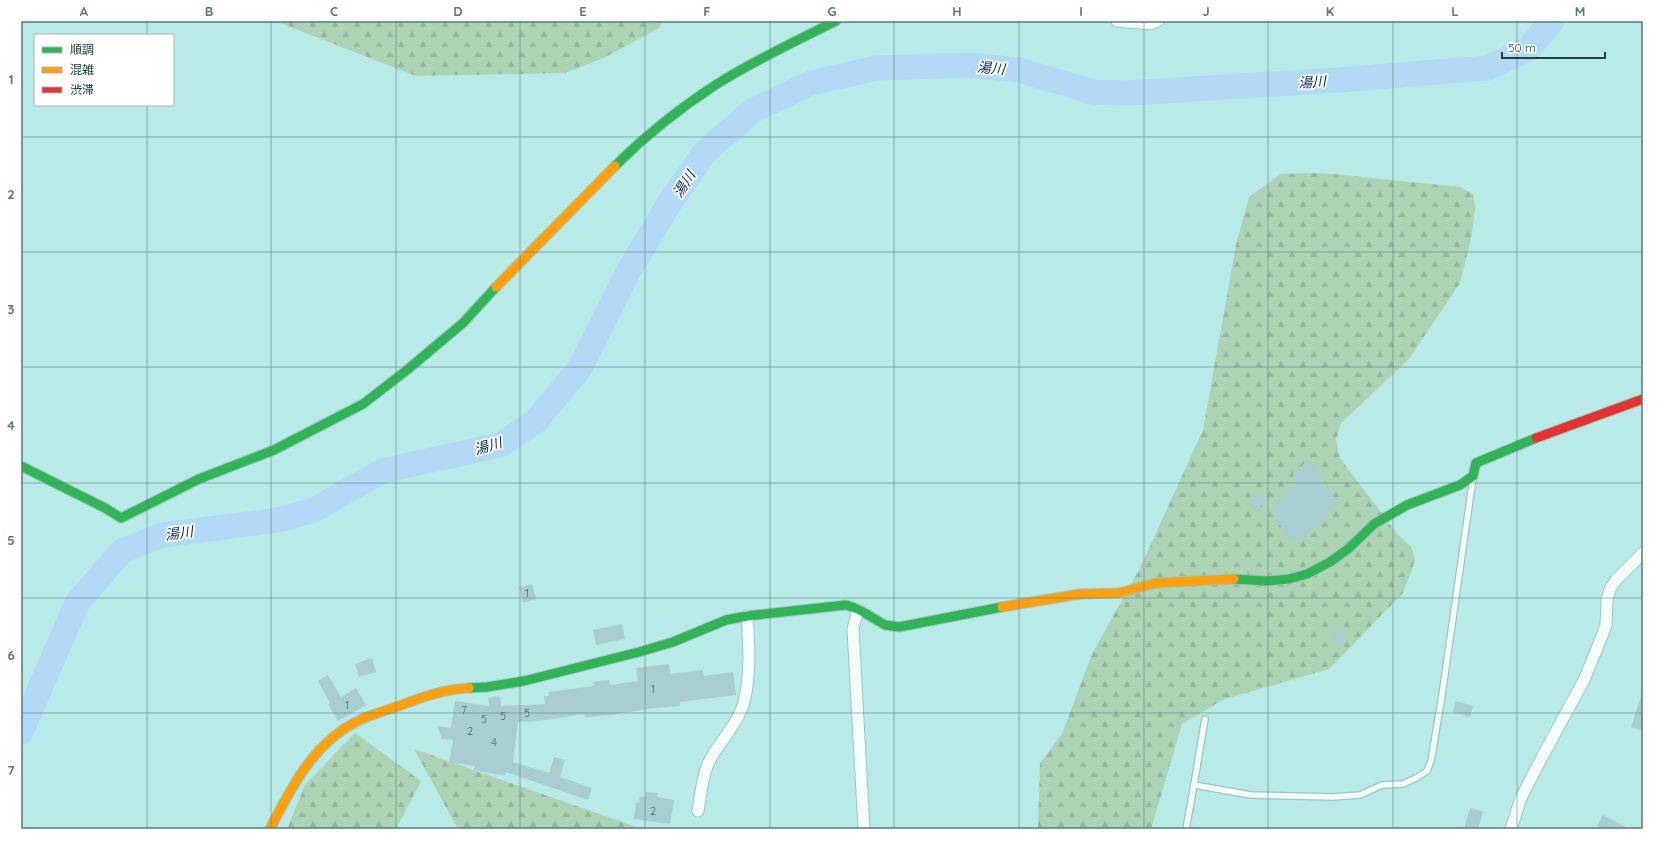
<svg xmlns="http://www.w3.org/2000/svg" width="1664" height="850" font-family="Quicksand,'Noto Sans JP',sans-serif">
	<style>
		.forest { fill: url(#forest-firs) }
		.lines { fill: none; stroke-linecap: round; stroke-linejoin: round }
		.river { stroke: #b2d9f5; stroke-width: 25 }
		.building { fill: #a8ced1 }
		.lane-casing { stroke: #9dc5c3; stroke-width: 8 }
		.street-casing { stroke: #9dc5c3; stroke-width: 13 }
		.fast-casing { stroke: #9dc5c3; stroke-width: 11 }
		.slow-casing { stroke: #9dc5c3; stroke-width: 11 }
		.jam-casing { stroke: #9dc5c3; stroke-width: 11 }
		.lane { stroke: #f4fcfc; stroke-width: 5.5 }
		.street { stroke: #f4fcfc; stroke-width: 11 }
		.fast { stroke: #30b455; stroke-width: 9 }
		.slow { stroke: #ff9f0a; stroke-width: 9 }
		.jam { stroke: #e5322d; stroke-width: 9 }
		.grid { fill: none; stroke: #527c7b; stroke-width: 1; stroke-opacity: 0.55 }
		.labels { text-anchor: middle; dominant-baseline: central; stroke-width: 3.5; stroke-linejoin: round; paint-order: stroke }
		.number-label { font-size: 11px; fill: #3e6464 }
		.water-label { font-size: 14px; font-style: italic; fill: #002954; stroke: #fff }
		.neatline { fill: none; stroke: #527c7b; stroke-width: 1.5 }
		.grid-label { font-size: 13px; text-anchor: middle; font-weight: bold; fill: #527c7b }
	</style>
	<defs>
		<pattern id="forest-firs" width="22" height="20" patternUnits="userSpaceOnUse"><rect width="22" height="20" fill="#abd3b4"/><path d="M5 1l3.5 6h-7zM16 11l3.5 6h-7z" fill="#93b69c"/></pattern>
	</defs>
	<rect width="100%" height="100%" fill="#b8eae8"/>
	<g class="forest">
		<polygon points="275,21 663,21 659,28 604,58 565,73 416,76"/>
		<polygon points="1312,173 1333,174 1460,187 1473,194 1475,207 1472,234 1460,283 1409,359 1341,423 1336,439 1340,458 1398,535 1412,548 1415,561 1403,593 1329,669 1222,700 1182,724 1151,829 1038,829 1040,763 1062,734 1092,654 1140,568 1203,430 1236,245 1249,197 1281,174"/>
		<polygon points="355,733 421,781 396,829 287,829 305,785"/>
		<polygon points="414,749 642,829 458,829"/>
	</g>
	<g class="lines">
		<polyline class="river" points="21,732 77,603 122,551 162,535 256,523 283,519 314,510 382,471 500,445 536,421 580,368 628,272 672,199 705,152 752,111 811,83 876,68 969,65 1019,70 1093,92 1129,93 1338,80 1488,68 1528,49 1552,21"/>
	</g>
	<g class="building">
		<polygon points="1307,460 1322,474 1319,477 1329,487 1327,490 1339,501 1307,536 1290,540 1282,533 1285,530 1276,522 1270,511 1297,482 1292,477"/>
		<polygon points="1258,494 1266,501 1257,511 1248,504"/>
		<polygon points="532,584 536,599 523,603 519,587"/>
		<polygon points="622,624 625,639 596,645 593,630"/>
		<polygon points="1333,629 1345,631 1343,643 1331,642"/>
		<polygon points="372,658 376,672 359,677 355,664"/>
		<polygon points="669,664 670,674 703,670 704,676 733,672 736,695 680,702 680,706 653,708 612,715 585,717 584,714 539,721 518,722 513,762 549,773 554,757 565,760 560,777 592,788 588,800 506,772 505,775 494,774 474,770 475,766 449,762 453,740 442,739 437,726 451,728 455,701 489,706 488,698 500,696 501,706 545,704 544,696 549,696 549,692 594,686 593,682 609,680 610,685 638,681 636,668"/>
		<polygon points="328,675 341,697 356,688 366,705 338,721 328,704 330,703 318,681"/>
		<polygon points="1641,696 1643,697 1643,731 1631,727"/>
		<polygon points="1456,701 1473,706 1470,717 1453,712"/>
		<polygon points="646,792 658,793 657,797 674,800 670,824 634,819 636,802 639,803 640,796 645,797"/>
		<polygon points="1470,808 1483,812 1478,829 1464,829"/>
		<polygon points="1603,815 1630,829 1603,829 1597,826"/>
	</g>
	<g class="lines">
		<defs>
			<g id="lane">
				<polyline points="1194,785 1205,719"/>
				<polyline points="1186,829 1194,785 1251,795 1333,797 1360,795 1382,785 1403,784 1416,778 1427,771 1431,761 1442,695 1473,478"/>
			</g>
			<g id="street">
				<polyline points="1117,21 1150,24 1158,21"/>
				<polyline points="858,609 853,629 864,829"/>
				<path d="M698,811C701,795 702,775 710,760C720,741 738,724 744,702C751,674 749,644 747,616"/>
				<polyline points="1511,829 1521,798 1541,759 1584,680 1602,636 1606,625 1607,600 1610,589 1616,580 1643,553"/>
			</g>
			<g id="fast">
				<path d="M615,166C644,137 683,106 717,84C755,60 796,41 836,21"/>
				<polyline points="21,466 105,508 121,518 199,479 274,450 363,404 407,370 463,323 496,287"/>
				<polyline points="1234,579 1267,581 1289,579 1307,574 1330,562 1348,549 1374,524 1407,505 1460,485 1473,476 1476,463 1536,438"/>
				<polyline points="469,688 487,687 524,681 639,652 673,642 726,620 747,616 846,605 858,609 885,625 899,627 1002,607"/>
			</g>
			<g id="slow">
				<polyline points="496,287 615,166"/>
				<polyline points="1002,607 1080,594 1119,593 1156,583 1234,579"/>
				<path d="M270,829C292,786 315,740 362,719C374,714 387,710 399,706C422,697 445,689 469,688"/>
			</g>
			<polyline id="jam" points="1536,438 1643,399"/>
		</defs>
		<use href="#lane" class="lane-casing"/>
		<use href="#street" class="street-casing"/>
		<use href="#fast" class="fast-casing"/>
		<use href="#slow" class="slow-casing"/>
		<use href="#jam" class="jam-casing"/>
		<use href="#lane" class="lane"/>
		<use href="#street" class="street"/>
		<use href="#fast" class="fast"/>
		<use href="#slow" class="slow"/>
		<use href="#jam" class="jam"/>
	</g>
	<path class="grid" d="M147,21V35M271,21V829M396,21V829M520,21V829M645,21V829M770,21V829M894,21V829M1019,21V829M1144,21V829M1268,21V829M1393,21V829M1517,21V829M147,105V829M21,137H1643M21,252H1643M21,367H1643M21,483H1643M21,598H1643M21,713H1643"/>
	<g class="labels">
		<g class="number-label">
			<text x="527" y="593">1</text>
			<text x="653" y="689">1</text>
			<text x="347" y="705">1</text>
			<text x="464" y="710">7</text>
			<text x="527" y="713">5</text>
			<text x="503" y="716">5</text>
			<text x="484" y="719">5</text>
			<text x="470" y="731">2</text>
			<text x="494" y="742">4</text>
			<text x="653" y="811">2</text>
		</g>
		<g class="water-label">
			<text transform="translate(991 68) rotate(5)">湯川</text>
			<text transform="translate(1312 82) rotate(-4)">湯川</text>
			<text transform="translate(684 184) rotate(-57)">湯川</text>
			<text transform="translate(488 446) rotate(-17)">湯川</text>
			<text transform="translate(179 533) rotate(-8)">湯川</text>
		</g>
	</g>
	<rect width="1664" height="850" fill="none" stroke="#ffffff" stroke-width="44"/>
	<rect x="34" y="34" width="140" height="72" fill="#ffffff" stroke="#a4b3b3"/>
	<rect x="42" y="47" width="20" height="6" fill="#30b455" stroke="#a4b3b3"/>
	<text x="70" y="54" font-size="12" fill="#1b4140">順調</text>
	<rect x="42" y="67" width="20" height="6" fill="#ff9f0a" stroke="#a4b3b3"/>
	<text x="70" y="74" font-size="12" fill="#1b4140">混雑</text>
	<rect x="42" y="87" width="20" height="6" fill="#e5322d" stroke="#a4b3b3"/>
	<text x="70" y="94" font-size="12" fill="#1b4140">渋滞</text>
	<path d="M1502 52v6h103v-6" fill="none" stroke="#1b4140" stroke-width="2"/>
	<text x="1508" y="52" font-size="12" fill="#1b4140" stroke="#ffffff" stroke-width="3" paint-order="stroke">50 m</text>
	<rect x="22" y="22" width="1620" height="806" class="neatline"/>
	<g class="grid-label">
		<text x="84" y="16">A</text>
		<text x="209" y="16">B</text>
		<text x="334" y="16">C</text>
		<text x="458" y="16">D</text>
		<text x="583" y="16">E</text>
		<text x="707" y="16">F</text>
		<text x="832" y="16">G</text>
		<text x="957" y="16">H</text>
		<text x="1081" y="16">I</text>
		<text x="1206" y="16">J</text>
		<text x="1330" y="16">K</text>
		<text x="1455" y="16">L</text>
		<text x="1580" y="16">M</text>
		<text x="11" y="84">1</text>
		<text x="11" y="199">2</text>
		<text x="11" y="314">3</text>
		<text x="11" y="430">4</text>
		<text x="11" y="545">5</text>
		<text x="11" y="660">6</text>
		<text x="11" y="775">7</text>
	</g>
</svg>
